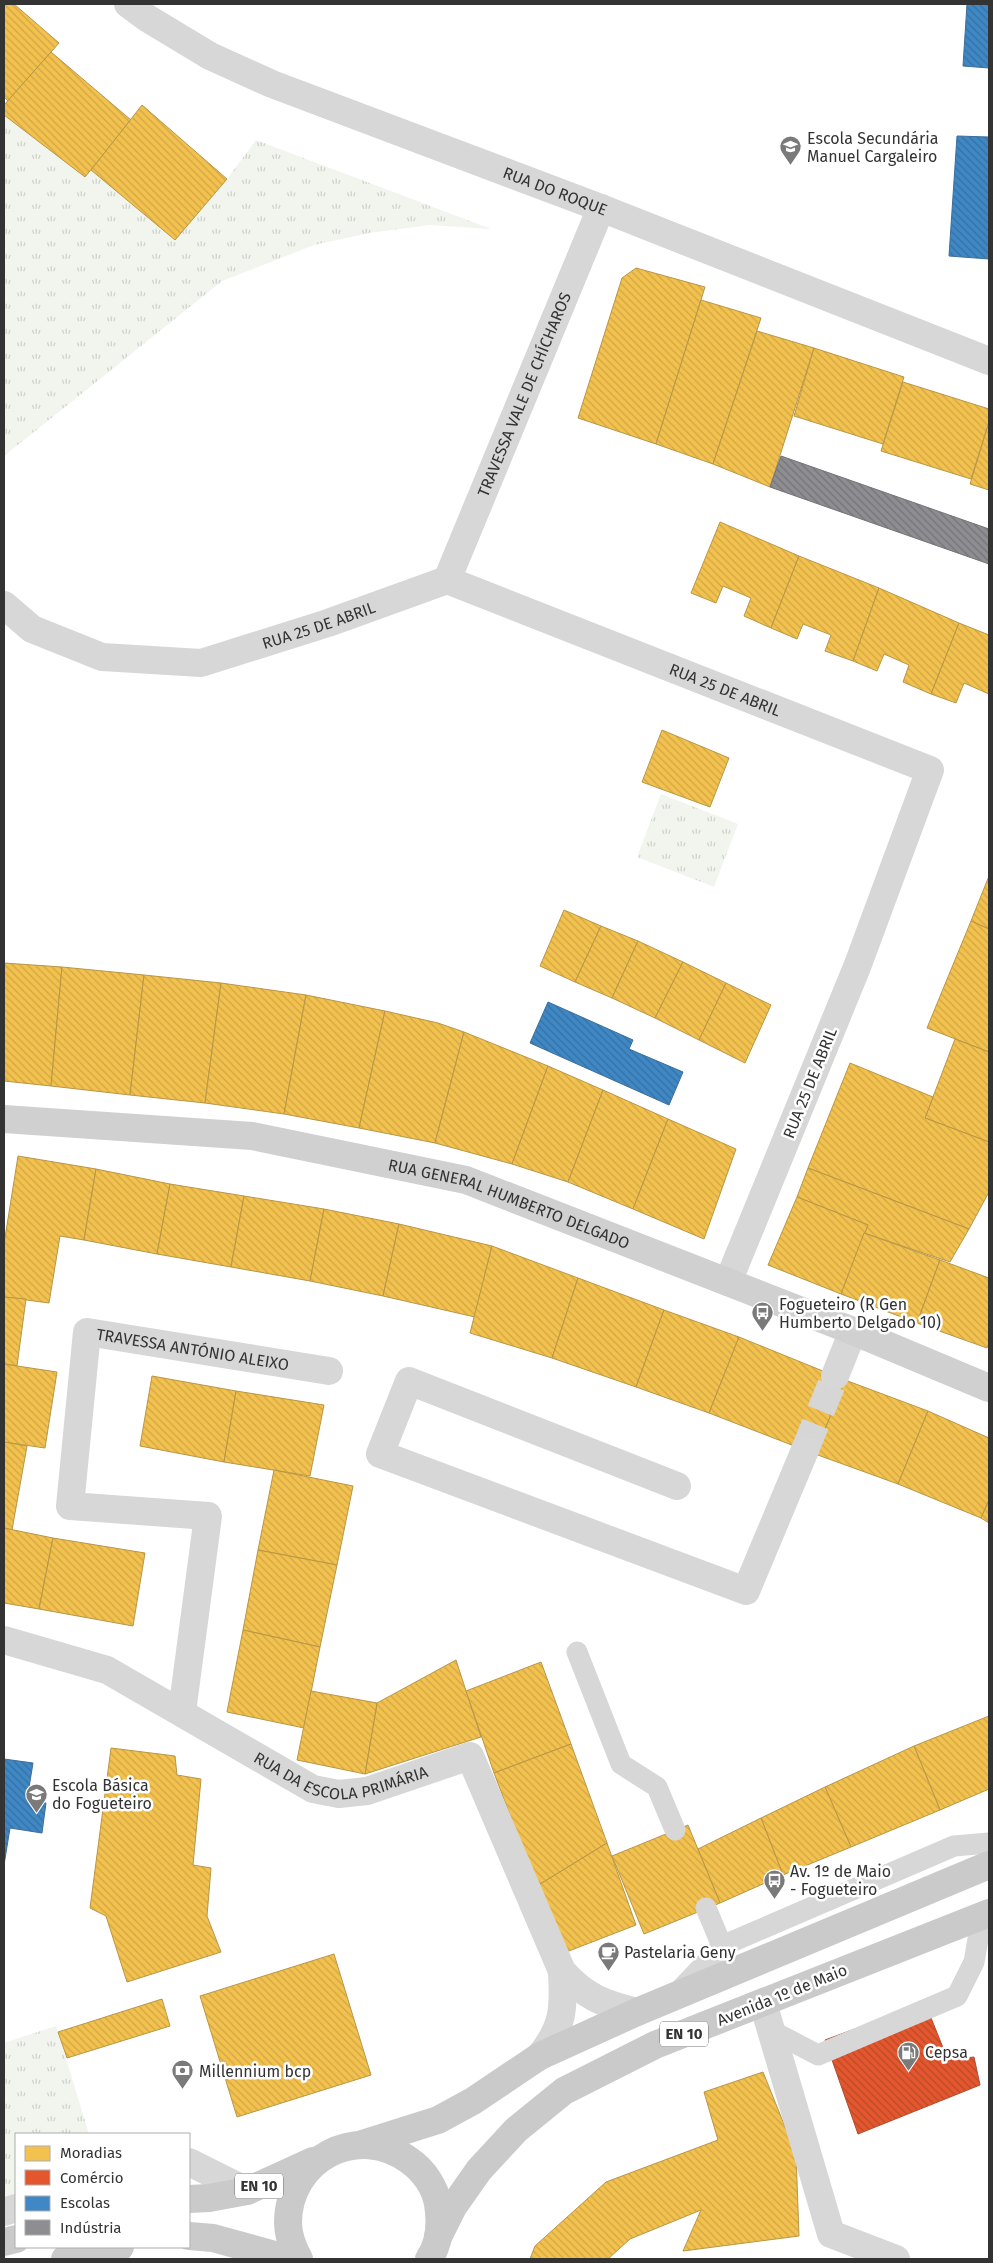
<svg xmlns="http://www.w3.org/2000/svg" width="993" height="2263" font-family="'Fira Sans',sans-serif">
	<style>
		.grass { fill: url(#grass-tufts) }
		.homes { fill: url(#homes-back-hatch); stroke: #b99646 }
		.shops { fill: url(#shops-back-hatch); stroke: #af4c30 }
		.schools { fill: url(#schools-back-hatch); stroke: #3b6e99 }
		.industry { fill: url(#industry-back-hatch); stroke: #727276 }
		.lines { fill: none; stroke-linecap: round; stroke-linejoin: round }
		.street-tunnel { stroke: #d6d6d6; stroke-width: 28; stroke-dasharray: 28 14; stroke-linecap: butt }
		.lane { stroke: #d7d7d7; stroke-width: 21 }
		.street { stroke: #d7d7d7; stroke-width: 28 }
		.secondary { stroke: #d0d0d0; stroke-width: 28 }
		.primary { stroke: #cacaca; stroke-width: 28 }
		.labels { text-anchor: middle; dominant-baseline: central; stroke-width: 5; stroke-linejoin: round; paint-order: stroke }
		.shield { fill: #fff; stroke: #707070; stroke-width: 1 }
		.shield-label { font-size: 15px; font-weight: bold; fill: #333 }
		.poi-label { font-size: 16px; fill: #333; stroke: #fff; text-anchor: start }
		.street-label { font-size: 16px; fill: #333; stroke: #fff }
	</style>
	<defs>
		<pattern id="grass-tufts" width="24" height="20" patternUnits="userSpaceOnUse" patternTransform="scale(1.25)"><rect width="24" height="20" fill="#f1f5ed"/><path d="M3 7l-1-3M5 7V3M7 7l1-3M15 17l-1-3M17 17v-4M19 17l1-3" fill="none" stroke="#cfd2cc"/></pattern>
		<pattern id="homes-back-hatch" width="6" height="6" patternUnits="userSpaceOnUse" patternTransform="scale(1.25)"><rect width="6" height="6" fill="#f2c14e"/><path d="M-1 5l2 2M0 0l6 6M5-1l2 2" fill="none" stroke="#d0a645"/></pattern>
		<pattern id="shops-back-hatch" width="6" height="6" patternUnits="userSpaceOnUse" patternTransform="scale(1.25)"><rect width="6" height="6" fill="#e4572e"/><path d="M-1 5l2 2M0 0l6 6M5-1l2 2" fill="none" stroke="#b94928"/></pattern>
		<pattern id="schools-back-hatch" width="6" height="6" patternUnits="userSpaceOnUse" patternTransform="scale(1.25)"><rect width="6" height="6" fill="#3f88c5"/><path d="M-1 5l2 2M0 0l6 6M5-1l2 2" fill="none" stroke="#3570a1"/></pattern>
		<pattern id="industry-back-hatch" width="6" height="6" patternUnits="userSpaceOnUse" patternTransform="scale(1.25)"><rect width="6" height="6" fill="#8d8d92"/><path d="M-1 5l2 2M0 0l6 6M5-1l2 2" fill="none" stroke="#747478"/></pattern>
	</defs>
	<rect width="100%" height="100%" fill="#fff"/>
	<g class="grass">
		<polygon points="4,115 84,177 91,170 174,240 227,179 256,140 491,229 430,225 369,233 314,245 222,281 4,456"/>
		<polygon points="661,794 738,824 714,887 637,857"/>
		<polygon points="56,2026 89,2134 16,2134 16,2195 4,2199 4,2043"/>
	</g>
	<g class="homes">
		<polygon points="4,4 14,4 59,43 8,101 4,97"/>
		<polygon points="51,52 131,120 85,177 4,115 4,105"/>
		<polygon points="142,105 227,179 175,240 91,170"/>
		<polygon points="636,268 705,287 656,444 578,418 622,278"/>
		<polygon points="701,300 761,318 713,464 656,444"/>
		<polygon points="757,331 814,348 770,487 713,464"/>
		<polygon points="814,348 904,377 883,444 794,416"/>
		<polygon points="903,382 989,409 989,422 971,479 881,451"/>
		<polygon points="989,422 989,490 970,484"/>
		<polygon points="720,522 799,556 771,628 744,616 751,598 723,586 716,603 691,593"/>
		<polygon points="799,556 879,588 853,661 825,651 831,635 803,624 797,639 771,628"/>
		<polygon points="879,588 959,623 931,694 903,682 909,665 884,654 877,671 853,661"/>
		<polygon points="959,623 989,635 989,694 964,683 956,703 931,694"/>
		<polygon points="662,730 729,758 710,807 642,782"/>
		<polygon points="989,876 989,929 971,921"/>
		<polygon points="564,910 601,926 575,982 540,966"/>
		<polygon points="971,921 989,929 989,1052 927,1028"/>
		<polygon points="601,926 638,941 612,998 575,982"/>
		<polygon points="638,941 683,962 655,1018 612,998"/>
		<polygon points="683,962 726,983 699,1040 655,1018"/>
		<polygon points="4,963 62,967 51,1086 4,1081"/>
		<polygon points="62,967 144,975 130,1095 51,1086"/>
		<polygon points="144,975 221,983 205,1103 130,1095"/>
		<polygon points="221,983 306,995 284,1114 205,1103"/>
		<polygon points="726,983 771,1005 745,1063 699,1040"/>
		<polygon points="306,995 385,1011 359,1128 284,1114"/>
		<polygon points="385,1011 438,1023 464,1032 435,1143 359,1128"/>
		<polygon points="464,1032 548,1066 512,1164 435,1143"/>
		<polygon points="955,1039 989,1052 989,1142 925,1118"/>
		<polygon points="850,1063 933,1097 925,1118 989,1142 989,1192 969,1229 808,1168"/>
		<polygon points="548,1066 603,1090 568,1182 512,1164"/>
		<polygon points="603,1090 668,1119 633,1209 568,1182"/>
		<polygon points="668,1119 736,1149 704,1239 633,1209"/>
		<polygon points="18,1156 96,1169 84,1240 60,1236 49,1303 4,1297 4,1244"/>
		<polygon points="808,1168 969,1229 950,1262 864,1233 868,1225 797,1197"/>
		<polygon points="96,1169 170,1184 157,1254 84,1240"/>
		<polygon points="170,1184 244,1196 231,1267 157,1254"/>
		<polygon points="244,1196 324,1209 310,1281 231,1267"/>
		<polygon points="797,1197 868,1225 841,1294 768,1265"/>
		<polygon points="324,1209 399,1224 383,1296 310,1281"/>
		<polygon points="399,1224 492,1246 475,1317 383,1296"/>
		<polygon points="864,1233 940,1260 917,1323 841,1294"/>
		<polygon points="492,1246 578,1278 552,1358 470,1333"/>
		<polygon points="940,1260 989,1278 989,1343 987,1348 917,1323"/>
		<polygon points="578,1278 664,1310 636,1387 552,1358"/>
		<polygon points="4,1297 26,1299 17,1366 4,1364"/>
		<polygon points="664,1310 739,1337 709,1413 636,1387"/>
		<polygon points="739,1337 845,1380 815,1454 709,1413"/>
		<polygon points="4,1364 57,1372 45,1448 4,1442"/>
		<polygon points="152,1376 236,1391 224,1462 140,1446"/>
		<polygon points="845,1380 928,1411 898,1484 815,1454"/>
		<polygon points="236,1391 324,1405 310,1476 224,1462"/>
		<polygon points="928,1411 989,1438 989,1500 981,1518 898,1484"/>
		<polygon points="4,1442 27,1446 12,1530 4,1528"/>
		<polygon points="274,1470 353,1486 337,1565 258,1550"/>
		<polygon points="989,1500 989,1523 981,1518"/>
		<polygon points="4,1528 53,1538 39,1609 4,1603"/>
		<polygon points="53,1538 145,1553 133,1626 39,1609"/>
		<polygon points="258,1550 337,1565 320,1647 243,1630"/>
		<polygon points="243,1630 320,1647 304,1728 227,1712"/>
		<polygon points="456,1660 481,1737 365,1774 377,1703"/>
		<polygon points="541,1662 571,1744 494,1773 466,1691"/>
		<polygon points="311,1691 377,1703 365,1774 297,1760"/>
		<polygon points="989,1716 989,1789 940,1810 914,1746"/>
		<polygon points="571,1744 607,1843 537,1886 494,1773"/>
		<polygon points="914,1746 940,1810 851,1847 825,1787"/>
		<polygon points="111,1748 175,1756 177,1775 201,1779 193,1865 211,1868 207,1916 221,1952 127,1982 106,1916 90,1908"/>
		<polygon points="825,1787 851,1847 783,1875 761,1818"/>
		<polygon points="761,1818 783,1875 720,1903 698,1849"/>
		<polygon points="688,1825 720,1903 644,1934 612,1856"/>
		<polygon points="607,1843 636,1925 561,1954 537,1886"/>
		<polygon points="334,1954 371,2075 237,2117 200,1996"/>
		<polygon points="162,1999 170,2026 67,2058 58,2032"/>
		<polygon points="763,2072 796,2154 799,2236 683,2251 701,2210 630,2239 608,2259 530,2259 535,2246 606,2182 718,2140 704,2092"/>
	</g>
	<polygon class="shops" points="925,2003 948,2060 974,2057 980,2085 858,2134 825,2040"/>
	<g class="schools">
		<polygon points="967,4 989,4 989,68 963,66"/>
		<polygon points="957,136 989,137 989,259 949,256"/>
		<polygon points="548,1002 633,1040 629,1049 683,1072 669,1105 530,1043"/>
		<polygon points="4,1759 33,1763 27,1800 46,1803 42,1833 10,1828 4,1865"/>
	</g>
	<polygon class="industry" points="781,456 989,529 989,564 770,487"/>
	<g class="lines">
		<polyline class="street-tunnel" points="805,1450 835,1376"/>
		<g class="lane">
			<polyline points="577,1652 621,1764 657,1787 675,1830"/>
			<polyline points="706,1908 722,1946"/>
			<polyline points="676,1994 722,1946 954,1846 989,1843"/>
			<polyline points="772,2031 818,2055 957,1996 974,1962 982,1916"/>
		</g>
		<g class="street">
			<path id="s1" d="M128,4L147,18L210,56L272,84L601,208L989,361"/>
			<path id="s2" d="M447,580L601,208"/>
			<path id="s3" d="M4,605L32,629L102,657L201,663L328,623L447,580L930,770L857,967L728,1282"/>
			<polyline points="835,1376 853,1331"/>
			<polyline points="677,1486 409,1381 380,1454 746,1591 805,1450"/>
			<path id="s4" d="M4,1640L107,1670L313,1789L339,1794L367,1791L470,1756L562,1971C585,1997 604,2004 637,2012"/>
			<path id="s5" d="M182,1712L208,1516L70,1506L87,1332L329,1371"/>
			<polyline points="763,2003 831,2234 896,2259"/>
			<path d="M540,2056C564,2026 564,2008 562,1971"/>
			<polyline points="189,2162 247,2191"/>
			<polyline points="4,2212 16,2208"/>
		</g>
		<path class="secondary" id="s6" d="M4,1119L252,1136L466,1180L853,1331L989,1388"/>
		<g class="primary">
			<polyline points="362,2144 438,2120 473,2101 540,2056 637,2012 989,1865"/>
			<polyline points="189,2199 209,2198 247,2191 313,2161"/>
			<polyline points="189,2236 213,2238 289,2259"/>
			<polyline points="438,2237 453,2207 479,2170 516,2130 564,2091 655,2045 989,1913"/>
			<polyline points="4,2242 16,2239"/>
			<polyline points="65,2259 120,2247"/>
			<path d="M299,2259C293,2248 288,2236 288,2223C288,2159 358,2122 410,2161C424,2171 435,2187 438,2204C441,2223 440,2243 429,2259"/>
		</g>
	</g>
	<defs>
		<symbol id="school-pin" viewBox="-11 -11 22 30"><path d="M0 17L-7.5 6A9.5 9.5 0 1 1 7.5 6Z" fill="#7a7a7a" stroke="#fff"/><path d="M0-5L7-2L0 1L-7-2ZM-4 1L0 2.5L4 1V4Q0 6-4 4Z" fill="#fff"/></symbol>
		<symbol id="bus-pin" viewBox="-11 -11 22 30"><path d="M0 17L-7.5 6A9.5 9.5 0 1 1 7.5 6Z" fill="#7a7a7a" stroke="#fff"/><path d="M-5-6H5V4H4V6H2V4H-2V6H-4V4H-5ZM-3.5-4V0h7V-4ZM-3.5 1.2v1.5H-2V1.2ZM2 1.2v1.5H3.5V1.2Z" fill="#fff"/></symbol>
		<symbol id="cafe-pin" viewBox="-11 -11 22 30"><path d="M0 17L-7.5 6A9.5 9.5 0 1 1 7.5 6Z" fill="#7a7a7a" stroke="#fff"/><path d="M-5.5-4.5H6V0H3Q3 3.5 0 3.5H-2.5Q-5.5 3.5-5.5 0ZM3-3.2v2h1.7v-2ZM-6 4.5H4V6H-6Z" fill="#fff"/></symbol>
		<symbol id="fuel-pin" viewBox="-11 -11 22 30"><path d="M0 17L-7.5 6A9.5 9.5 0 1 1 7.5 6Z" fill="#7a7a7a" stroke="#fff"/><path d="M-5.5-6h7V0h2V4h1.3V-2.5L3-4.5l.8-.8L6-3V5H2.5V1h-1V6h-7ZM-4.2-4.7v3.2H.2V-4.7Z" fill="#fff"/></symbol>
		<symbol id="bank-pin" viewBox="-11 -11 22 30"><path d="M0 17L-7.5 6A9.5 9.5 0 1 1 7.5 6Z" fill="#7a7a7a" stroke="#fff"/><path d="M-6-4H6V4H-6ZM0-2.3a2.3 2.3 0 1 0 0 4.6a2.3 2.3 0 1 0 0-4.6Z" fill="#fff"/></symbol>
	</defs>
	<g fill-rule="evenodd">
		<use href="#school-pin" x="778" y="134" width="25" height="34"/>
		<use href="#bus-pin" x="750" y="1300" width="25" height="34"/>
		<use href="#school-pin" x="24" y="1782" width="25" height="34"/>
		<use href="#bus-pin" x="762" y="1868" width="25" height="34"/>
		<use href="#cafe-pin" x="596" y="1940" width="25" height="34"/>
		<use href="#fuel-pin" x="896" y="2040" width="25" height="34"/>
		<use href="#bank-pin" x="170" y="2058" width="25" height="34"/>
	</g>
	<g class="labels">
		<g class="shield">
			<rect x="660" y="2021.5" width="48" height="25" rx="4"/>
			<rect x="235" y="2173.5" width="48" height="25" rx="4"/>
		</g>
		<g class="shield-label">
			<text x="684" y="2034">EN 10</text>
			<text x="259" y="2186">EN 10</text>
		</g>
		<g class="poi-label">
			<text x="807" y="138">Escola Secundária<tspan x="807" dy="18">Manuel Cargaleiro</tspan></text>
			<text x="779" y="1304">Fogueteiro (R Gen<tspan x="779" dy="18">Humberto Delgado 10)</tspan></text>
			<text x="52" y="1785">Escola Básica<tspan x="52" dy="18">do Fogueteiro</tspan></text>
			<text x="790" y="1871">Av. 1º de Maio<tspan x="790" dy="18">- Fogueteiro</tspan></text>
			<text x="624" y="1952">Pastelaria Geny</text>
			<text x="925" y="2052">Cepsa</text>
			<text x="199" y="2071">Millennium bcp</text>
		</g>
		<g class="street-label">
			<text stroke="none"><textPath href="#s1" startOffset="468">RUA DO ROQUE</textPath></text>
			<text stroke="none"><textPath href="#s2" startOffset="201">TRAVESSA VALE DE CHÍCHAROS</textPath></text>
			<text stroke="none"><textPath href="#s3" startOffset="335">RUA 25 DE ABRIL</textPath></text>
			<text stroke="none"><textPath href="#s3" startOffset="770">RUA 25 DE ABRIL</textPath></text>
			<text transform="translate(810 1083) rotate(-68)">RUA 25 DE ABRIL</text>
			<text stroke="none"><textPath href="#s6" startOffset="515">RUA GENERAL HUMBERTO DELGADO</textPath></text>
			<text stroke="none"><textPath href="#s5" startOffset="618">TRAVESSA ANTÓNIO ALEIXO</textPath></text>
			<text stroke="none"><textPath href="#s4" startOffset="371">RUA DA ESCOLA PRIMÁRIA</textPath></text>
			<text transform="translate(782 1995) rotate(-22)">Avenida 1º de Maio</text>
		</g>
	</g>
	<rect width="993" height="2263" fill="none" stroke="#333333" stroke-width="10"/>
	<rect x="15" y="2133" width="175" height="115" fill="#ffffff" stroke="#adadad"/>
	<rect x="25" y="2146" width="25" height="15" fill="#f2c14e" stroke="#adadad"/>
	<text x="60" y="2158" font-size="15" fill="#333333">Moradias</text>
	<rect x="25" y="2170" width="25" height="15" fill="#e4572e" stroke="#adadad"/>
	<text x="60" y="2183" font-size="15" fill="#333333">Comércio</text>
	<rect x="25" y="2196" width="25" height="15" fill="#3f88c5" stroke="#adadad"/>
	<text x="60" y="2208" font-size="15" fill="#333333">Escolas</text>
	<rect x="25" y="2220" width="25" height="15" fill="#8d8d92" stroke="#adadad"/>
	<text x="60" y="2233" font-size="15" fill="#333333">Indústria</text>
</svg>
